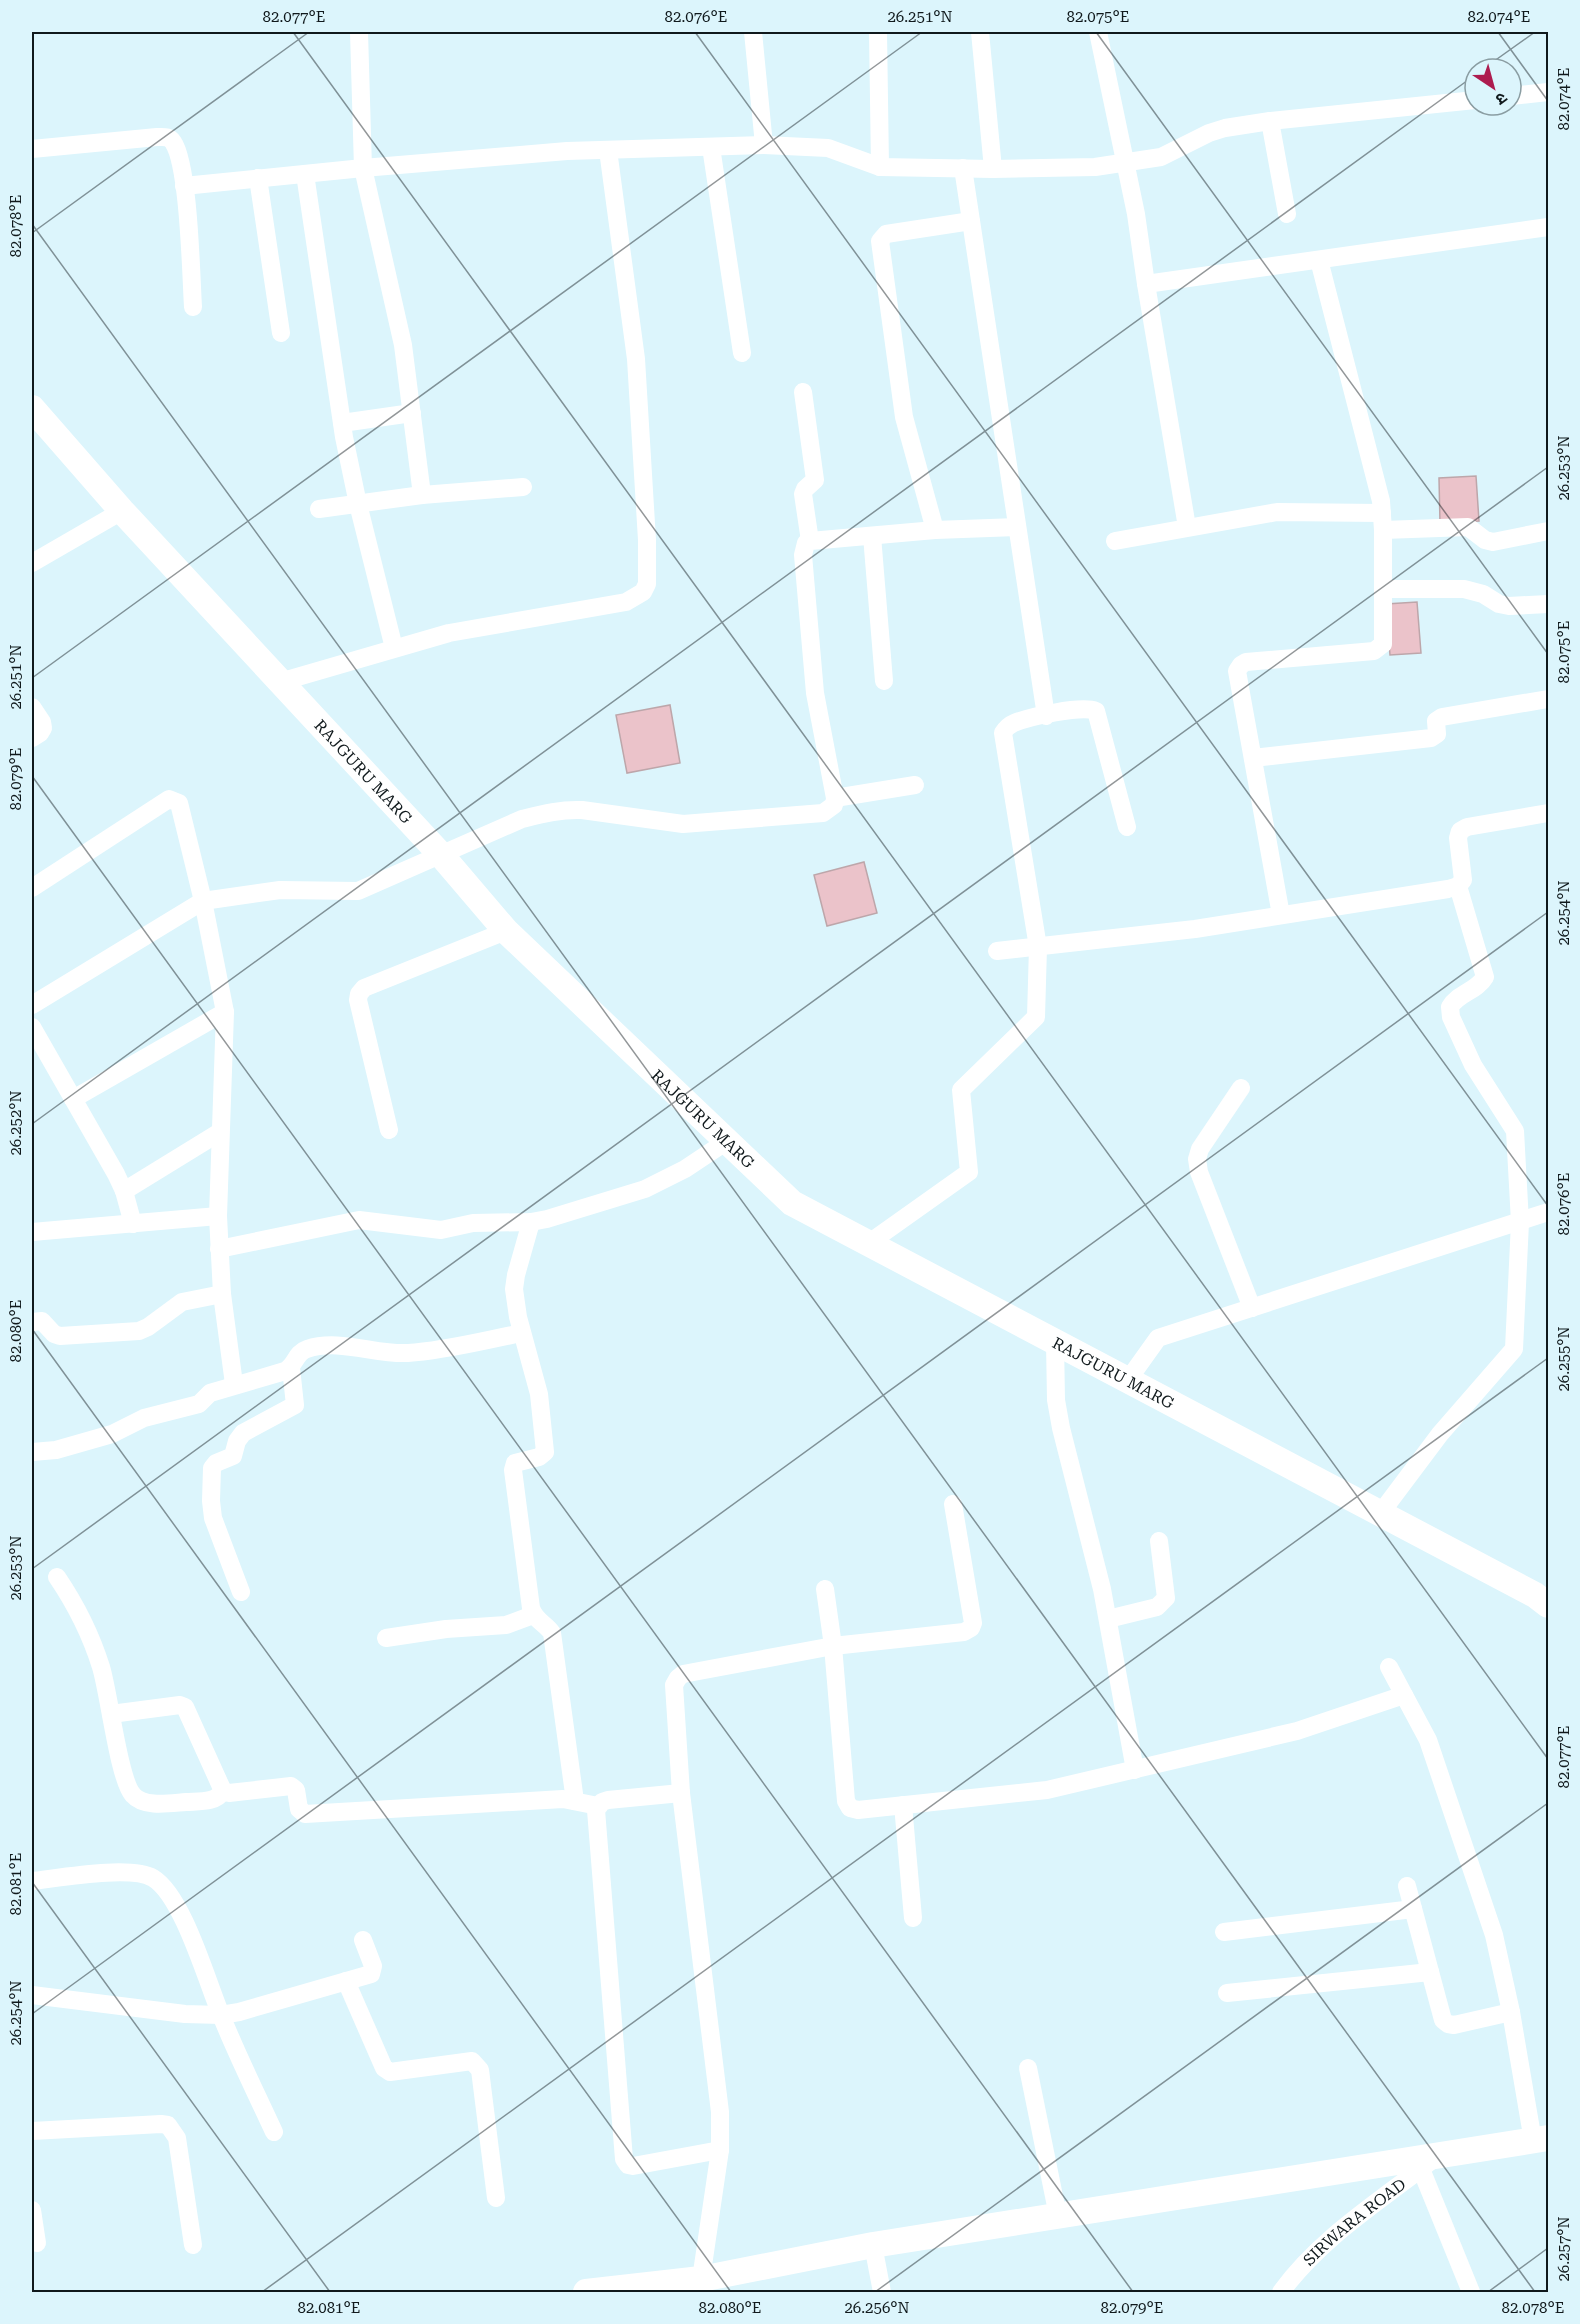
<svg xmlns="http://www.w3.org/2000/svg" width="1580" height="2324" font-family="'Roboto Serif','Noto Sans Devanagari',serif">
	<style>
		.building { fill: #ebc3ca; stroke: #bda6aa; stroke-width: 1.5 }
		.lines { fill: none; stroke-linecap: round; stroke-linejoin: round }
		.street { stroke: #fff; stroke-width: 18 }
		.secondary { stroke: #fff; stroke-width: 26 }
		.ticks { fill: none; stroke: #10191c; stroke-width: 1.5; stroke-opacity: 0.45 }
		.labels { text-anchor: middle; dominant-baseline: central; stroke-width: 4.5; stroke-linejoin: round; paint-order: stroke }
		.street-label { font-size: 16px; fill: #10191c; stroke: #dcf5fc }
		.neatline { fill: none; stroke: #10191c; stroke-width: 2 }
		.ticks-label { font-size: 15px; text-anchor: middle; fill: #10191c }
	</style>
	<rect width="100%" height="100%" fill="#dcf5fc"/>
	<g class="building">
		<polygon points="1476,476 1479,521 1440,523 1439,478"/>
		<polygon points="1417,602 1421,653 1390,655 1386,604"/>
		<polygon points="670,705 680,763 627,773 616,715"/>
		<polygon points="864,862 877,913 827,926 814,875"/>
	</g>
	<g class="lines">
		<g class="street">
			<polyline points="359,32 363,168 403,345 422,495"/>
			<polyline points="753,32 764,145"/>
			<polyline points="878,32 880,167"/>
			<polyline points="980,32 993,169"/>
			<polyline points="1098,32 1136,214 1146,284 1187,527"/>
			<polyline points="1511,96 1548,92"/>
			<polyline points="1270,121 1287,214"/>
			<polyline points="711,147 742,353"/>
			<path d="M32,149L157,137C164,137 169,136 173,142C189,165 191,275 193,307"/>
			<polyline points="963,168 1046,716"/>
			<polyline points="305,174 344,437 358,504 394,648"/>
			<polyline points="258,178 281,333"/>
			<polyline points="184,186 363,168 567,151 764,145 828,148 880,167 993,169 1095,167 1161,157 1209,133 1225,128 1270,121 1475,100"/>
			<polyline points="1146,284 1548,227"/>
			<polyline points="803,392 815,480 805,489 803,494 810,541"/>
			<polyline points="342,423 412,413"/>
			<polyline points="319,509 422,495 523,487"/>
			<polyline points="935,530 904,417 880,241 886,234 971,221"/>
			<polyline points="1383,530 1468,527 1485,540 1493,542 1548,531"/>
			<polyline points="872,536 884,681"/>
			<polyline points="1115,541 1277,512 1382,513"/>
			<polyline points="32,563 122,511"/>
			<polyline points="1383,589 1464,589 1483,594 1499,604 1509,606 1548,604"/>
			<polyline points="280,682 449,633 626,602 643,592 647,584 647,540 636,359 608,150"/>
			<polyline points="32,707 42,722 43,728 40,733 32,738"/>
			<polyline points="1253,758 1431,738 1437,734 1436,721 1442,717 1548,699"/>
			<polyline points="835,798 915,785"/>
			<polyline points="32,888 169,799 179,803 203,901 225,1012 218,1216 222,1294 234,1384"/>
			<polyline points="1281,915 1237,671 1241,665 1246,662 1374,651 1383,644 1383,530 1381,501 1319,260"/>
			<polyline points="997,951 1195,929 1448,889 1458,886 1463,880 1458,838 1460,831 1467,827 1548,813"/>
			<path d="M32,1005L203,901L280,890L358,891L522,819C542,814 561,809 582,810L683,824L823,813L834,805L835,798L815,693L803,555L806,543L810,541L935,530L1017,527"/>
			<polyline points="32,1027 116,1174 124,1191 133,1224"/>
			<polyline points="1241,1088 1200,1149 1197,1159 1199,1172 1252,1308"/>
			<polyline points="73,1099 225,1012"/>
			<polyline points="389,1130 358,1000 359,994 364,988 506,931"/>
			<polyline points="124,1191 220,1132"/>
			<path d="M531,1222L516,1275L514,1289L518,1317L539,1394L545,1452L539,1457L515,1463L513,1470L531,1608C535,1621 545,1623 552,1633L575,1801"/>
			<polyline points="32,1232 218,1216"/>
			<path d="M869,1243L969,1172L961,1090L1036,1017L1038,947L1003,733C1006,728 1009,725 1014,723C1029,717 1081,705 1096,711L1127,827"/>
			<polyline points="219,1249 359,1220 441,1230 473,1223 531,1222 547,1219 645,1189 685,1169 727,1141"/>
			<polyline points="32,1322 42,1321 54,1334 60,1336 139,1331 148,1327 182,1302 222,1294"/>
			<polyline points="1055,1342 1056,1400 1061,1428 1102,1589 1135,1770"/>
			<polyline points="1128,1380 1158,1338 1548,1212"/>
			<path d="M32,1452L56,1450L112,1434L144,1418L199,1404L210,1393L285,1371C296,1365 295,1353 307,1349C339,1338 376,1355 408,1353C444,1351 486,1340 522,1333"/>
			<path d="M1380,1514L1440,1434L1514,1349L1520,1222L1515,1131L1473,1065L1451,1017L1450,1007C1458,993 1477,991 1485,977L1458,886"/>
			<path d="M57,1577C76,1605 91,1635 101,1667C109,1693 119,1780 133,1795C144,1808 171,1803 186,1802C199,1801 216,1803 223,1791"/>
			<polyline points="825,1589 833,1646 846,1801 850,1808 858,1810 1047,1790 1297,1731 1404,1695"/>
			<polyline points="241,1592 213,1518 211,1501 212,1468 216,1463 233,1456 237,1441 243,1433 295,1405 291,1368"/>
			<polyline points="1108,1619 1157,1607 1166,1598 1159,1541"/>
			<polyline points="386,1638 446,1629 506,1625 533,1615"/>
			<polyline points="1389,1667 1428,1740 1494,1935 1511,2012 1533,2141"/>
			<polyline points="111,1714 180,1705 185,1707 223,1791 229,1793 291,1786 296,1790 299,1809 305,1814 563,1799 598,1806"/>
			<polyline points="681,1793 608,1800 602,1802 596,1810 624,2159 628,2165 633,2166 720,2150"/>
			<polyline points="903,1805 913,1918"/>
			<path d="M32,1881C59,1878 131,1865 153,1878C183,1896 207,1982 221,2015C237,2055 256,2093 274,2132"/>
			<polyline points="1407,1886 1443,2020 1448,2024 1454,2025 1511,2012"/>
			<polyline points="1224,1932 1413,1909"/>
			<polyline points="346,1981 384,2068 390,2072 472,2061 480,2070 496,2198"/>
			<polyline points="1227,1993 1430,1972"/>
			<polyline points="32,1995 185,2014 221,2015 239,2012 371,1974 373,1966 363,1940"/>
			<polyline points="1028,2068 1058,2216"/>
			<polyline points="32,2131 161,2124 168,2125 177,2138 193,2245"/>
			<polyline points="1421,2169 1471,2292"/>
			<polyline points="32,2210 37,2243"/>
			<polyline points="873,2245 882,2292"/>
			<polyline points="701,2279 720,2150 720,2112 681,1793 674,1685 678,1678 683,1674 833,1646 964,1632 971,1628 973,1623 953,1504"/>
			<path id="s1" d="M1281,2292C1322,2236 1382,2200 1436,2157"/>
		</g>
		<g class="secondary">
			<path id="s2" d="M32,408L122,511L442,856L506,931L792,1203L1535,1595L1548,1605"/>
			<polyline points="586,2292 701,2279 873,2245 1548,2138"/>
		</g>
	</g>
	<path class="ticks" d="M293,32L1548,1759M695,32L1548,1206M1096,32L1548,654M1498,32L1548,101M1483,69L1535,32M32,224L1535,2292M32,233L309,32M32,678L922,32M32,776L1133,2292M32,1124L1475,75M32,1329L731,2292M32,1569L1548,467M32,1882L330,2292M32,2014L1548,912M262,2292L1548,1358M875,2292L1548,1803M1488,2292L1548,2248"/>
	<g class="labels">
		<g class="street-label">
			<text stroke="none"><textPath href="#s2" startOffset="492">RAJGURU MARG</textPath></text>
			<text stroke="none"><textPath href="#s2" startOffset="978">RAJGURU MARG</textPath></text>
			<text stroke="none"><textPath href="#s2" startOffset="1464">RAJGURU MARG</textPath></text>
			<text stroke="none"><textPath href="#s1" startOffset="102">SIRWARA ROAD</textPath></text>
		</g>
	</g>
	<rect width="1580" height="2324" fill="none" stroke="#dcf5fc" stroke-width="66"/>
	<g transform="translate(1493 87) rotate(144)"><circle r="28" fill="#dcf5fc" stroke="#8a9da2" stroke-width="1.5"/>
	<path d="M0-4.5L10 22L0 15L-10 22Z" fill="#ad1c4f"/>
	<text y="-9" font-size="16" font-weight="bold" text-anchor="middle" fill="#10191c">उ</text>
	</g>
	<rect x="33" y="33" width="1514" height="2258" class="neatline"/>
	<g class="ticks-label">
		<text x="294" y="22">82.077°E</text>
		<text x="696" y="22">82.076°E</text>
		<text x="920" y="22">26.251°N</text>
		<text x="1098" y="22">82.075°E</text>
		<text x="1499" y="22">82.074°E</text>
		<text transform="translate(1564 99) rotate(-90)" y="5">82.074°E</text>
		<text transform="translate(16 226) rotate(-90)" y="5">82.078°E</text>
		<text transform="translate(1564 468) rotate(-90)" y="5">26.253°N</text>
		<text transform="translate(1564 652) rotate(-90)" y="5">82.075°E</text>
		<text transform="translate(16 677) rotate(-90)" y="5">26.251°N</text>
		<text transform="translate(16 779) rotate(-90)" y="5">82.079°E</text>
		<text transform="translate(1564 913) rotate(-90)" y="5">26.254°N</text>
		<text transform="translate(16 1123) rotate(-90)" y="5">26.252°N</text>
		<text transform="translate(1564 1204) rotate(-90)" y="5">82.076°E</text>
		<text transform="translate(16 1331) rotate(-90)" y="5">82.080°E</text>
		<text transform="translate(1564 1359) rotate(-90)" y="5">26.255°N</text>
		<text transform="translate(16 1568) rotate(-90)" y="5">26.253°N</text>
		<text transform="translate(1564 1757) rotate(-90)" y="5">82.077°E</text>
		<text transform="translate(16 1884) rotate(-90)" y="5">82.081°E</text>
		<text transform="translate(16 2013) rotate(-90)" y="5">26.254°N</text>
		<text transform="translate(1564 2249) rotate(-90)" y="5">26.257°N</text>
		<text x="329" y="2313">82.081°E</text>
		<text x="730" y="2313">82.080°E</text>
		<text x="877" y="2313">26.256°N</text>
		<text x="1132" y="2313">82.079°E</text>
		<text x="1533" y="2313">82.078°E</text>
	</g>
</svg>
